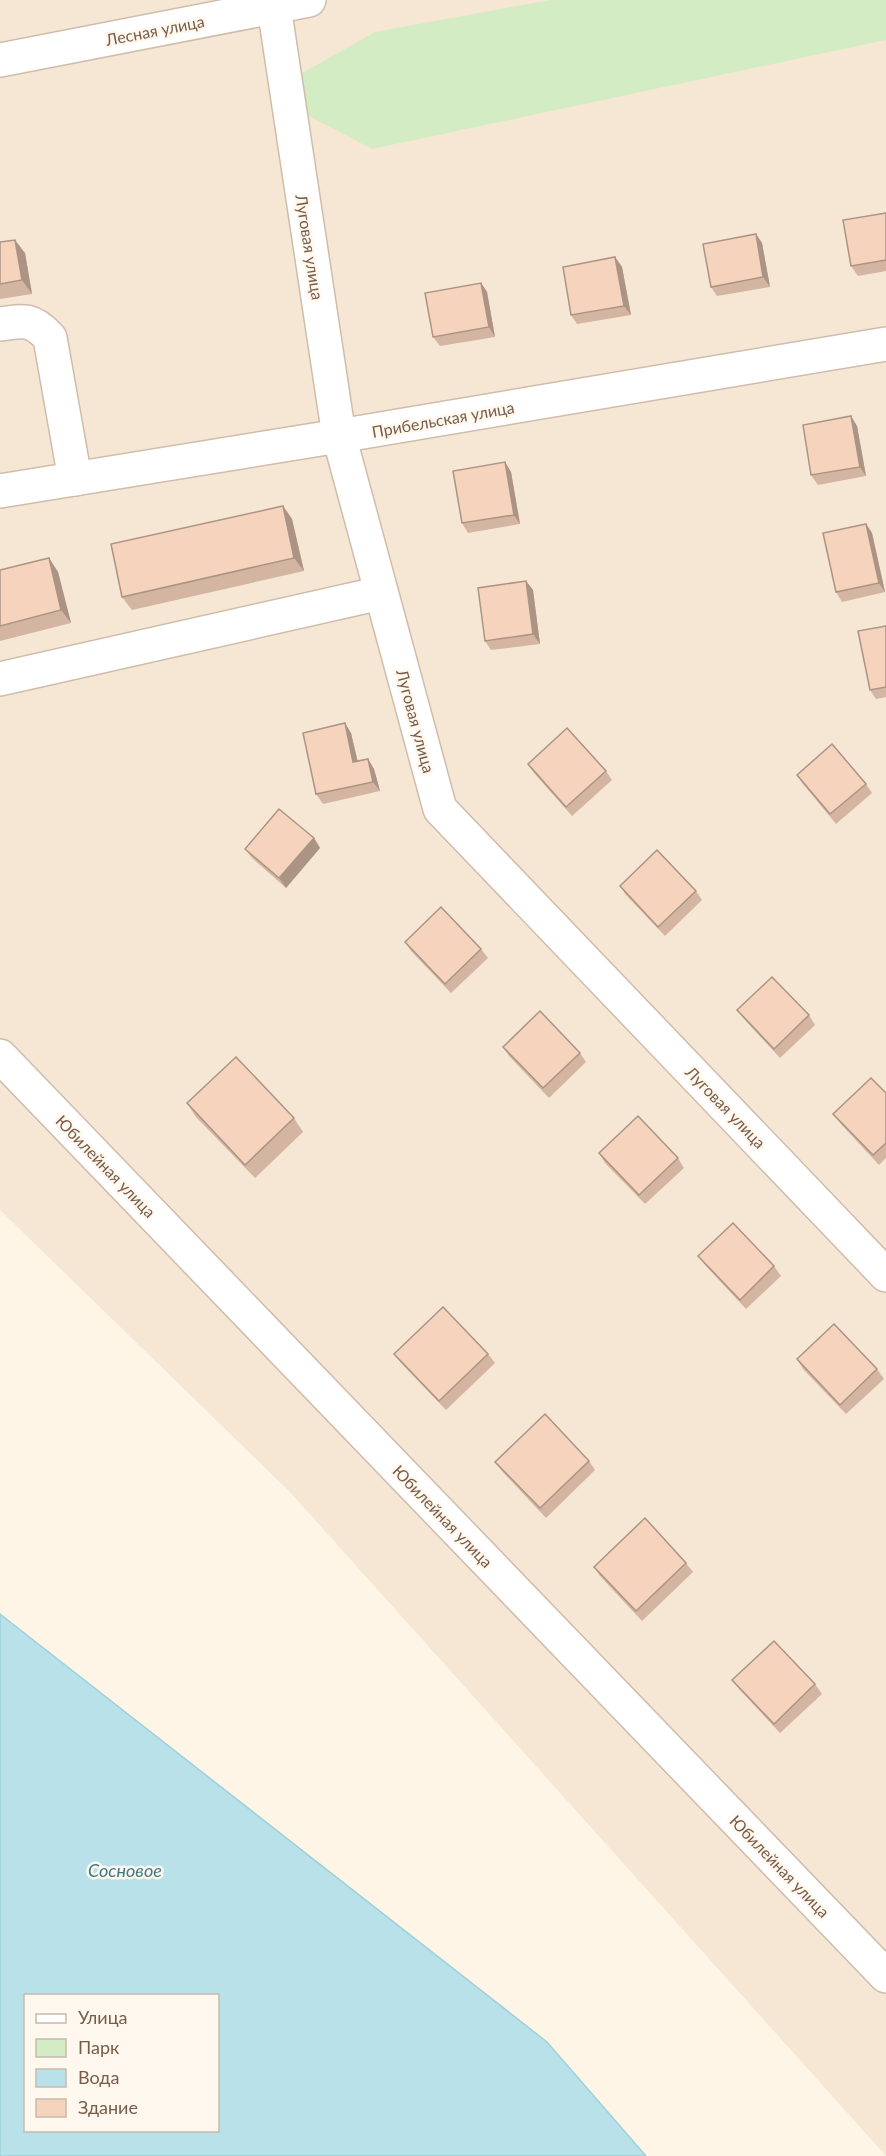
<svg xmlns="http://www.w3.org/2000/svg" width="886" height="2156" font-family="Lato,sans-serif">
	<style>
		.residential { fill: #f6e7d4 }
		.green { fill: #d3ecc3 }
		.water { fill: #b9e1e9; stroke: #9ed1db; stroke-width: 1.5; fill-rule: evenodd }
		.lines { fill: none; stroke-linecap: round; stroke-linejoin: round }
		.minor-casing { stroke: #d0bcab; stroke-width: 36 }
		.minor { stroke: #fff; stroke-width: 33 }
		.wall { fill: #d3b5a2 }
		.shaded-wall { fill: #ac9484 }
		.building { fill: #f5d3bc; stroke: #ac9484; stroke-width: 1.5 }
		.labels { text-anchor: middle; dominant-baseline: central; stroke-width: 5; stroke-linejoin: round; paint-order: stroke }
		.street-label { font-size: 16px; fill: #795b49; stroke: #fff8ee }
		.water-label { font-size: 18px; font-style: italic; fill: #3e7986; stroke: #fff8ee }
	</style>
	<rect width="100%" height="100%" fill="#fef5e6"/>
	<polygon class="residential" points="0,0 886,0 886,2156 289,1491 0,1210"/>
	<polygon class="green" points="550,0 886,0 886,40 372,149 288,105 297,76 375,32"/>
	<path class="water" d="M0,1614L547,2042L646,2156H0ZM26,1996H218V2130H26Z"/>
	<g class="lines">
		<defs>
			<g id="minor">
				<polyline points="273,0 339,436 440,809 886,1275"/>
				<polyline points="0,60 309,0"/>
				<path d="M0,324C25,320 33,319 50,338L75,479"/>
				<polyline points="0,491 339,436 886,344"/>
				<polyline points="0,679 381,593"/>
				<polyline points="0,1056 886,1976"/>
			</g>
		</defs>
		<use href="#minor" class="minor-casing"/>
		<use href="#minor" class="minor"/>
	</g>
	<g class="wall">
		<polygon points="886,213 886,271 858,276 851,266"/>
		<polygon points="756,234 762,243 770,287 717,296 711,287"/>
		<polygon points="0,242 25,253 32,294 0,299"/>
		<polygon points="615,257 622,267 631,315 577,324 571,315"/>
		<polygon points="481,283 487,292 495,337 440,346 433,337"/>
		<polygon points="857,426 866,476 818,485 811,475"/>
		<polygon points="505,462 511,472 520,524 468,533 462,523"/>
		<polygon points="283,506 292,519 304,571 132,610 122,597"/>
		<polygon points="866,524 872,533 885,592 842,602 836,592"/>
		<polygon points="49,558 58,572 71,623 0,641 0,570"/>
		<polygon points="526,581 533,590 540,644 491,650 485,641"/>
		<polygon points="886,626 886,697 876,699 870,690"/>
		<polygon points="351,733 358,762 368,759 374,769 380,791 323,804 316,794"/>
		<polygon points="528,764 606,771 612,780 572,816 534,773"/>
		<polygon points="797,775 866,784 872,793 836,824 803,784"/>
		<polygon points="314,838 320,848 286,888 252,858 245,849"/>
		<polygon points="620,886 696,891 702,900 665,936 626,895"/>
		<polygon points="405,942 481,949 488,958 451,993 411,951"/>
		<polygon points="737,1010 809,1015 815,1025 780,1058 744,1019"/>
		<polygon points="503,1047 580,1053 586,1062 549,1098 509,1056"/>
		<polygon points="886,1093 886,1158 879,1165 840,1123 833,1114"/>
		<polygon points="187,1103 294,1118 303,1132 255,1178 196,1117"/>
		<polygon points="599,1153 678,1158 684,1168 645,1204 605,1163"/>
		<polygon points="698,1256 774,1266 781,1276 746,1309 705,1265"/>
		<polygon points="394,1354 488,1354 495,1363 446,1410 401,1363"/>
		<polygon points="797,1359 877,1369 884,1379 846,1414 803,1369"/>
		<polygon points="589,1461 595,1470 546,1518 502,1471 495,1462"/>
		<polygon points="686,1563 693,1572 642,1621 600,1576 594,1567"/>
		<polygon points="732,1680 815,1684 822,1694 780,1733 739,1689"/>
	</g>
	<g class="shaded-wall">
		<polygon points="756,234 762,243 770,287 763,277"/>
		<polygon points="15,240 25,253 32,294 22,280"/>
		<polygon points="615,257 622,267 631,315 624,306"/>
		<polygon points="481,283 487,292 495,337 489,327"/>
		<polygon points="851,416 857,426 866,476 860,467"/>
		<polygon points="505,462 511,472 520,524 514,515"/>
		<polygon points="283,506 292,519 304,571 294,558"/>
		<polygon points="866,524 872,533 885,592 879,583"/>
		<polygon points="49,558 58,572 71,623 61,610"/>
		<polygon points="526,581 533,590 540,644 533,634"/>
		<polygon points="345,723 351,733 360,772 353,762"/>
		<polygon points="368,759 374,769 380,791 373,782"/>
		<polygon points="314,838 320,848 286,888 279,878"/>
	</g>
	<g class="building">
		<polygon points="886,213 886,260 851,266 843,220"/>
		<polygon points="756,234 763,277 711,287 703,244"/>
		<polygon points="15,240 22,280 0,284 0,242"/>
		<polygon points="615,257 624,306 571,315 563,267"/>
		<polygon points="481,283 489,327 433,337 425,293"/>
		<polygon points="851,416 860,467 811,475 803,425"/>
		<polygon points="505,462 514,515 462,523 453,471"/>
		<polygon points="283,506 294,558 122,597 111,544"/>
		<polygon points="866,524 879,583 836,592 823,533"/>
		<polygon points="49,558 61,610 0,626 0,570"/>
		<polygon points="526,581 533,634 485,641 478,588"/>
		<polygon points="886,626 886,687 870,690 858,631"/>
		<polygon points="345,723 353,762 368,759 373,782 316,794 303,733"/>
		<polygon points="567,728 606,771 566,807 528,764"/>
		<polygon points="832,744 866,784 830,814 797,775"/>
		<polygon points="279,809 314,838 279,878 245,849"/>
		<polygon points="657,850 696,891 658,927 620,886"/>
		<polygon points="441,907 481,949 445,984 405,942"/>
		<polygon points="772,977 809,1015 774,1049 737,1010"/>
		<polygon points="540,1011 580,1053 543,1088 503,1047"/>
		<polygon points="236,1057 294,1118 245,1165 187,1103"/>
		<polygon points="871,1078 886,1093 886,1143 873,1155 833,1114"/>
		<polygon points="638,1116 678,1158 639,1195 599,1153"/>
		<polygon points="733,1223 774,1266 740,1300 698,1256"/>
		<polygon points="443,1307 488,1354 439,1401 394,1354"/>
		<polygon points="834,1324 877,1369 840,1405 797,1359"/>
		<polygon points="545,1414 589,1461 540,1508 495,1462"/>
		<polygon points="645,1518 686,1563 636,1611 594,1567"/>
		<polygon points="774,1641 815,1684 774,1724 732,1680"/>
	</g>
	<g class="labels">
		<g class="street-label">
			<text transform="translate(155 30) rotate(-11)">Лесная улица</text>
			<text transform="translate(310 247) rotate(81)">Луговая улица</text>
			<text transform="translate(443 419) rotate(-10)">Прибельская улица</text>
			<text transform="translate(416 721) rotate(75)">Луговая улица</text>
			<text transform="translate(726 1107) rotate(46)">Луговая улица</text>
			<text transform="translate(106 1166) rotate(46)">Юбилейная улица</text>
			<text transform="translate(443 1516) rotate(46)">Юбилейная улица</text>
			<text transform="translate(780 1866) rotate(46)">Юбилейная улица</text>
		</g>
		<g class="water-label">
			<text x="125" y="1870">Сосновое</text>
		</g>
	</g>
	<rect x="24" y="1994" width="195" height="138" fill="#fff8ee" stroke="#c9b9ac" stroke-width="1.5"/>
	<rect x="36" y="2014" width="30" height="9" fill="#ffffff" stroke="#c9b9ac" stroke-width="1.5"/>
	<text x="78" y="2024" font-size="18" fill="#795b49">Улица</text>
	<rect x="36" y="2039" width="30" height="18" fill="#d3ecc3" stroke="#c9b9ac" stroke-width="1.5"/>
	<text x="78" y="2054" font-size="18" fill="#795b49">Парк</text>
	<rect x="36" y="2069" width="30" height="18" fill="#b9e1e9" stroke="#c9b9ac" stroke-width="1.5"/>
	<text x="78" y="2084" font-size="18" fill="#795b49">Вода</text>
	<rect x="36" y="2099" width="30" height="18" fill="#f5d3bc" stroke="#c9b9ac" stroke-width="1.5"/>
	<text x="78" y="2114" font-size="18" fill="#795b49">Здание</text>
</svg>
